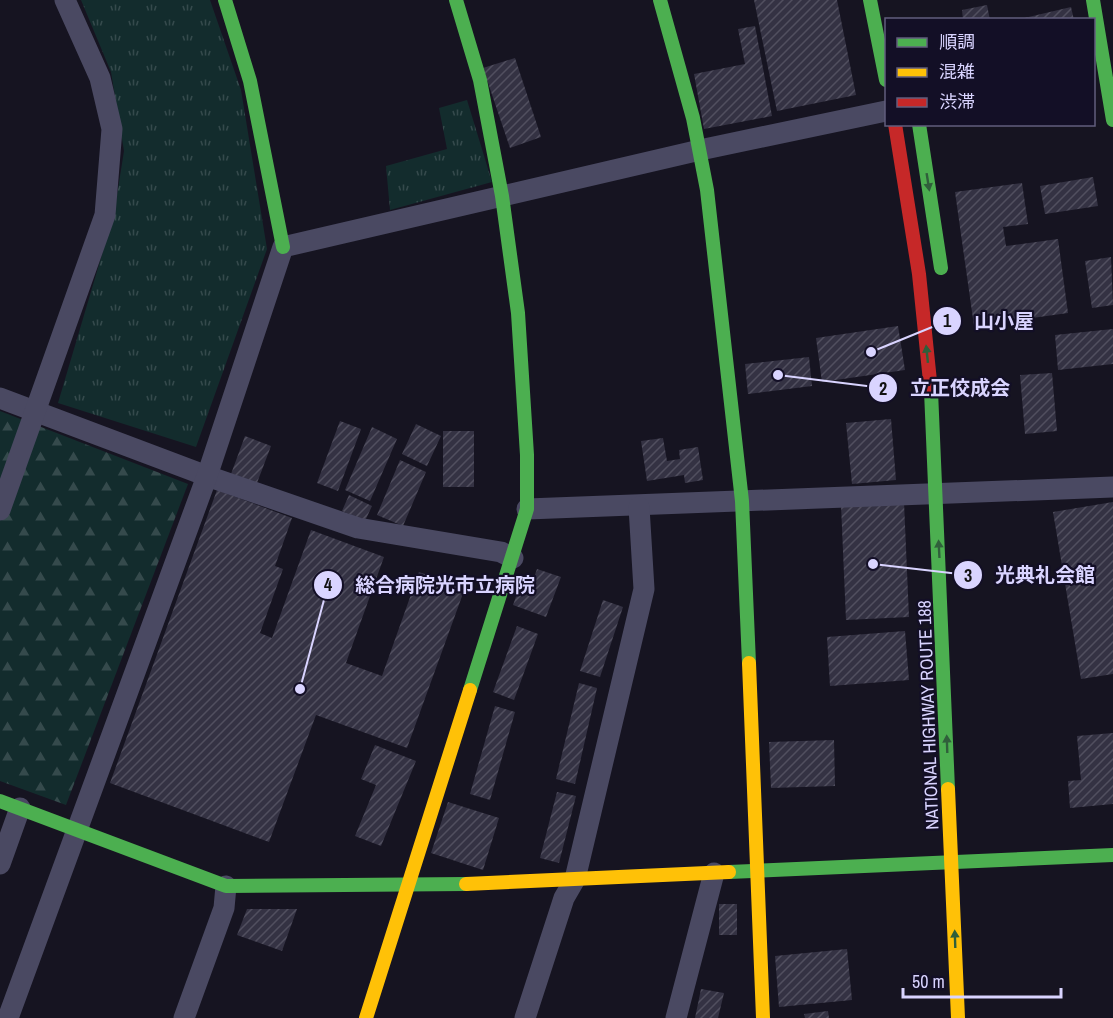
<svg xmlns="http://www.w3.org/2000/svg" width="1113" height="1018" font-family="'Archivo Narrow','Noto Sans JP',sans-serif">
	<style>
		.forest { fill: url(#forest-firs) }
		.park { fill: url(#park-tufts) }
		.building { fill: url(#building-hatch) }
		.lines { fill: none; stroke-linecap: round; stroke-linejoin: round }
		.street { stroke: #4a4962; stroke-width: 21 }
		.fast { stroke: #4caf50; stroke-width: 14 }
		.slow { stroke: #ffc107; stroke-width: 14 }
		.jam { stroke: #c62828; stroke-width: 14 }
		.oneway { fill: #305f3b }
		.labels { text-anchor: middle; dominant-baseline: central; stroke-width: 4.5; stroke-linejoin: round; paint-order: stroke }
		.street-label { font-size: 18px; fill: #d9d4ff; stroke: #130f26 }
		.leader { fill: none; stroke: #d9d4ff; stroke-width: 2 }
		.callout-dot { fill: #d9d4ff; stroke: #130f26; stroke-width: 2 }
		.mark-label { font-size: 18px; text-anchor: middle; font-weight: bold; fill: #111 }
		.callout-label { font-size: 20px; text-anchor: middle; font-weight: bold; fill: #d9d4ff; stroke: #130f26; stroke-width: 4.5; stroke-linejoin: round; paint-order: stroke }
	</style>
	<defs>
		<pattern id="forest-firs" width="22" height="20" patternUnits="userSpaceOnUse" patternTransform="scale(1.5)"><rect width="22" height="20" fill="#132c2d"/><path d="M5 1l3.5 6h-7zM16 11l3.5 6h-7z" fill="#354a4c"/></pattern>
		<pattern id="park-tufts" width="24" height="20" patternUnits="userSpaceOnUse" patternTransform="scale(1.5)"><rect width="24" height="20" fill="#132c2d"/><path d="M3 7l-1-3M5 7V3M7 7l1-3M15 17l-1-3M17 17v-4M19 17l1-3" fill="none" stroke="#354a4c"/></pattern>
		<pattern id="building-hatch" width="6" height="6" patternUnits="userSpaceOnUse" patternTransform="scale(1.5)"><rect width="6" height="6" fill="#343243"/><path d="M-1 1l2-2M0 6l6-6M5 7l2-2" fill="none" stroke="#514f5f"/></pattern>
	</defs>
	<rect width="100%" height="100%" fill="#161421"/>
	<polygon class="forest" points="0,411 188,484 66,805 0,781"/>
	<g class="park">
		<polygon points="81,0 210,0 241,90 267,249 196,447 58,403 114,214 124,151 111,72"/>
		<polygon points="467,100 492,182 390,210 386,166 447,149 439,108"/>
	</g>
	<g class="building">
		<polygon points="754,0 837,0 856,95 777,111"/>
		<polygon points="987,5 990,20 963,20 962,10"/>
		<polygon points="1071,7 1074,20 1020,20 1020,19"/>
		<polygon points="755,26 772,116 704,129 694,74 745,64 738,29"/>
		<polygon points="515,58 541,137 510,148 483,68"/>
		<polygon points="1093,177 1098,206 1045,214 1040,186"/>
		<polygon points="1022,183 1028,224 1003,227 1006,246 1058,239 1068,313 974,326 955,192"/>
		<polygon points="1111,257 1113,305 1092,308 1085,261"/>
		<polygon points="898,326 905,370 822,382 816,338"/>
		<polygon points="1113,329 1113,364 1058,370 1055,335"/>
		<polygon points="809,357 812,386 748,394 745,364"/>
		<polygon points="1052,373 1057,431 1025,434 1020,375"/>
		<polygon points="891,419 896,480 852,484 846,423"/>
		<polygon points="340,421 361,429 338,491 317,483"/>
		<polygon points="416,424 441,436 427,466 402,454"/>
		<polygon points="372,427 397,439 370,501 345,490"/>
		<rect x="443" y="431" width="31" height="56"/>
		<polygon points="245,436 271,446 257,483 231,474"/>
		<polygon points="663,438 667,461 680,459 679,450 698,447 703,480 685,483 684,475 647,481 641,441"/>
		<polygon points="400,460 426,472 403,526 377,515"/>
		<polygon points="217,490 292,518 275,566 283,569 260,633 272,638 311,530 384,557 346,663 382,676 419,572 465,588 407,748 316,715 269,842 110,783"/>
		<polygon points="349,495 372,506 365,521 342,511"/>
		<polygon points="904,502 909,617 846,620 841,505"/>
		<polygon points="1113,502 1113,674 1081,679 1053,512"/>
		<polygon points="537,569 561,577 546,617 513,605 518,591 528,595"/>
		<polygon points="603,600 623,607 600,677 580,671"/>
		<polygon points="517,626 538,634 514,700 493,692"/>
		<polygon points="905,631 909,680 830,686 827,637"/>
		<polygon points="579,683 597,688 575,784 556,779"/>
		<polygon points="495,706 515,712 490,800 470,794"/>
		<polygon points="1113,733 1113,804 1070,808 1068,781 1081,780 1077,736"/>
		<polygon points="834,740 835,786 771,788 769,742"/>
		<polygon points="375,745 416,761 381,846 355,836 376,785 361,779"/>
		<polygon points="557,792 576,796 559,863 540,858"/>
		<polygon points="448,802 499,818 483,870 431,853"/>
		<rect x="719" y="904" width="18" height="31"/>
		<polygon points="247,909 297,909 282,951 237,935"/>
		<polygon points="847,949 852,1000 779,1007 775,956"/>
		<polygon points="701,989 724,993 718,1018 695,1018"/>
		<polygon points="828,1011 829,1018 805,1018 804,1014"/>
	</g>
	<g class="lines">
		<g class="street">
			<polyline points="0,398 207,476 358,528 501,552 513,558"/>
			<polyline points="527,509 1113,487"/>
			<polyline points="0,510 105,215 112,129 100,78 65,0"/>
			<polyline points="0,864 20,808"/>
			<polyline points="8,1018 207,476 283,247 700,150 886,111"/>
			<polyline points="184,1018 224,908 226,886"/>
			<polyline points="525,1018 564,898 575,879 644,589 639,507"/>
			<polyline points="676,1018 714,873"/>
		</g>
		<g class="fast">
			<polyline points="225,0 250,81 283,247"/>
			<polyline points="456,0 480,80 502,196 518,313 527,455 527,509 470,690"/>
			<polyline points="660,0 693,118 707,190 742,501 749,663"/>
			<polyline points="870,0 886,80"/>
			<polyline points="1093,0 1113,120"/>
			<polyline points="919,124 941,268"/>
			<polyline points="931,391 948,789"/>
			<polyline points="0,801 226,886 466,884"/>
			<polyline points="729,872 1113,855"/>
		</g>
		<g class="slow">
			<polyline points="749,663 763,1018"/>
			<polyline points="948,789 958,1018"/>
			<polyline points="466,884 729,872"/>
			<polyline points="366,1018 470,690"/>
		</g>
		<polyline class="jam" points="895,124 919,274 931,391"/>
	</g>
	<defs><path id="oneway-solid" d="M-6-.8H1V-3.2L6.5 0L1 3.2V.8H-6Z" transform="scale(1.5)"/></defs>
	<g class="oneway">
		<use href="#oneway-solid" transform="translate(928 182) rotate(81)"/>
		<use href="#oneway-solid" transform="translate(927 354) rotate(-96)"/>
		<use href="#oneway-solid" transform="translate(939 549) rotate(-93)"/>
		<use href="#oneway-solid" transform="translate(947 744) rotate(-92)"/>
		<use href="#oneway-solid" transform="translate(955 939) rotate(-92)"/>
	</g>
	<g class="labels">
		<g class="street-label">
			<text transform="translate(928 715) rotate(-92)">NATIONAL HIGHWAY ROUTE 188</text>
		</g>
	</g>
	<path class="leader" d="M871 352L947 321M778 375L883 388M873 564L968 575M300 689L328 585"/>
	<g class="callout-dot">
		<circle cx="871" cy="352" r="6"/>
		<circle cx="778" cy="375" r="6"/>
		<circle cx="873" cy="564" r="6"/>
		<circle cx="300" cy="689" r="6"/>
		<circle cx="947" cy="321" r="15"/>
		<circle cx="883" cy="388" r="15"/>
		<circle cx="968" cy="575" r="15"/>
		<circle cx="328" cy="585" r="15"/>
	</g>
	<g class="mark-label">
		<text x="947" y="327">1</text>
		<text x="883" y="395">2</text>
		<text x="968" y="582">3</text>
		<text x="328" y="591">4</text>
	</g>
	<g class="callout-label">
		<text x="1004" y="328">山小屋</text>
		<text x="960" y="395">立正佼成会</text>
		<text x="1045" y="582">光典礼会館</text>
		<text x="445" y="592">総合病院光市立病院</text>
	</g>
	<rect x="885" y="18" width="210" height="108" fill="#130f26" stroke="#625e7d" stroke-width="1.5"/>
	<rect x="897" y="38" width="30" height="9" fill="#4caf50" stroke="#625e7d" stroke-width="1.5"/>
	<text x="939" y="48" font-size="18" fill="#d9d4ff">順調</text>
	<rect x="897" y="68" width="30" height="9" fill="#ffc107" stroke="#625e7d" stroke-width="1.5"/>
	<text x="939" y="78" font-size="18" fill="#d9d4ff">混雑</text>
	<rect x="897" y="98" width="30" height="9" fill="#c62828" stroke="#625e7d" stroke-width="1.5"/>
	<text x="939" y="108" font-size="18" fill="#d9d4ff">渋滞</text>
	<path d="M903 988v9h158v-9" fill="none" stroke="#d9d4ff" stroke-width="3"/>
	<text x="912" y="988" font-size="18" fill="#d9d4ff" stroke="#130f26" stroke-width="4.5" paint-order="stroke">50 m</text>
</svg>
